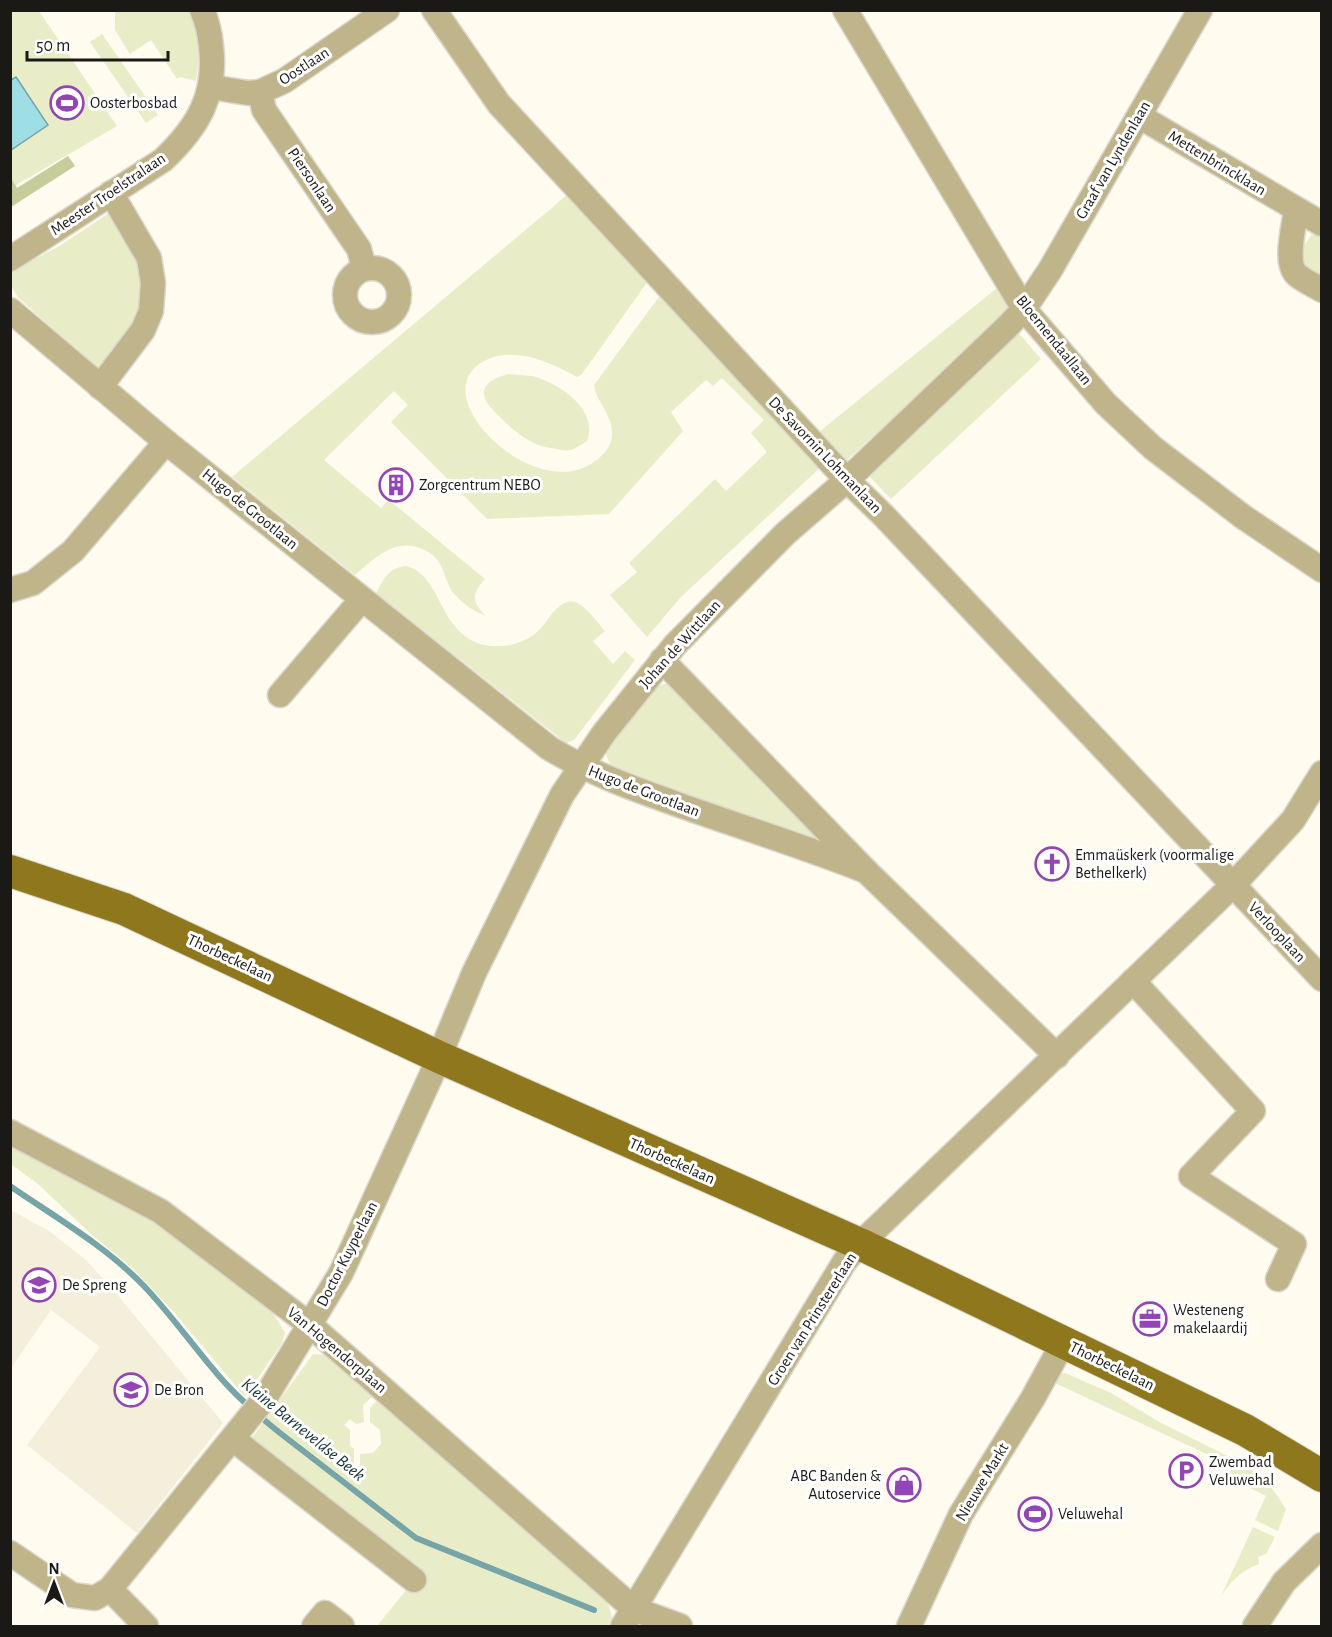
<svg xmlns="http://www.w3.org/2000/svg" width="1332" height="1637" font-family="'Alegreya Sans',sans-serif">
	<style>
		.built { fill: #f4efdb }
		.green { fill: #e8edc8 }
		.forest { fill: #c6cc9a }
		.water { fill: #9ddfe5; stroke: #76a4a7; stroke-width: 1.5 }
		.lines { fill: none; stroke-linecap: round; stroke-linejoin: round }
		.stream { stroke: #76a4a7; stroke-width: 6 }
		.minor-casing { stroke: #dad7cc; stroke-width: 27 }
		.major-casing { stroke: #dad7cc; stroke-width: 34 }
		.minor { stroke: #c0b48b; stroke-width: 24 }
		.major { stroke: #8e771c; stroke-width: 32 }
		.labels { text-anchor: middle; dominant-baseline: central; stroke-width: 6; stroke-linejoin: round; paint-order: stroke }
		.street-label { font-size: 16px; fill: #1a1915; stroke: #fff }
		.poi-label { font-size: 16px; fill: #1a1915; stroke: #fff; text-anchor: start }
		.water-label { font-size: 18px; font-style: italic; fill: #143537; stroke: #fff }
	</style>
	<rect width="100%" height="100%" fill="#fffbef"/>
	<polygon class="built" points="11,1210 49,1231 86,1260 116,1293 223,1423 137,1533 27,1445 100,1347 51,1310 11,1368"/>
	<g class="green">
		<polygon points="11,11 39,11 117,126 11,188 11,150 48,125 16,77 11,80"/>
		<path d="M115,11H191C198,37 201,53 196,81L180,77L177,79L151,40L130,54L115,30Z"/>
		<polygon points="102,34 158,115 146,123 90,42"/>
		<path d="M567,195L648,281L582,374L577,377C552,363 515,346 486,360C418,393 536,507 595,461C604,455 611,447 612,436C614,415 596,403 594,385L661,294L823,465L680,598L647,637L610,595L637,572L629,563L715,479L726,491L767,452L751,433L764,420L722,378L713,386L706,380L671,412L683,431L609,514L487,519L391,422L408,405L394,391L324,460L381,508L389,500L485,579C472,593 471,602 486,616C474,611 464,605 455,595C447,586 445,572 439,562C434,555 428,551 420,548C394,538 373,559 355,575L232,477Z"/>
		<polygon points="109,213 144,268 141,304 134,321 100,372 18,297 11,286 11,272 61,245"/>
		<polygon points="1321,232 1321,279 1305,268 1302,249 1312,234"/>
		<polygon points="997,288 1006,301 1008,313 847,460 819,432"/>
		<polygon points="1016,330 1041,359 891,499 867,474"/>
		<path d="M508,374C516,375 524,375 532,376C559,383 599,409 587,441C582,444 576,449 570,450C566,451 561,450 556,449C532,446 517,434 500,417C494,411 485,403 484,394C483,382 499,377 508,374Z"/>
		<path d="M406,566C443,575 437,633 484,645C501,649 524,644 537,632C548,623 560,593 579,604C589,610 597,622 605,631L593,641L613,664L625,651L635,660L574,740L566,743L376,593C384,579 388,568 406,566Z"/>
		<polygon points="664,684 671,684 816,834 812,840 728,814 611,766 606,755 608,744 649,690"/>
		<polygon points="10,1141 134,1209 196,1247 276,1308 273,1313 285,1333 282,1343 245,1397 173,1311 131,1267 92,1235 39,1185 11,1164"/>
		<polygon points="313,1354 326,1355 373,1396 363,1405 364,1422 356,1424 350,1419 344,1425 350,1430 350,1445 354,1449 354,1464 351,1469 355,1472 360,1465 360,1454 373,1453 381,1444 380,1430 370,1422 370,1408 381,1396 607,1600 613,1621 610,1626 377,1626 420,1573 252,1438"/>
		<polygon points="1065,1373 1111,1393 1161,1423 1248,1466 1271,1487 1286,1509 1278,1531 1255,1520 1266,1496 1228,1477 1232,1466 1055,1383 1060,1374"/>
		<path d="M1253,1527L1275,1537L1266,1554L1258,1557L1259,1564C1242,1570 1231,1581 1221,1596Z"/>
	</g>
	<polygon class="forest" points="68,156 75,166 11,207 11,178 17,188"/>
	<polygon class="water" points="16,77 48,125 11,150 11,80"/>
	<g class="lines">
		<g class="stream">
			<path d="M10,1186C55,1217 104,1245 142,1284C181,1324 209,1372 251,1408"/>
			<polyline points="258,1415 280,1433 416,1538 594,1610"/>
		</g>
		<defs>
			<g id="minor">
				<polyline points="434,10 499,104 847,480 884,516 1322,979"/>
				<polyline points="845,10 1024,309 1106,404 1153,448 1242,516 1322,570"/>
				<polyline points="211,87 248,93 260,92 284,81 387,10"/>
				<polyline points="260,92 264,110 359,249 364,268"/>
				<polyline points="1139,116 1322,224"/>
				<path d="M1296,210C1294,227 1284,263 1297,275C1304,281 1314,285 1322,290"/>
				<path d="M10,259L163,160C198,127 217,95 211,46C210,34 207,21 202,10"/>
				<circle cx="372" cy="295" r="27"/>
				<path d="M10,310L166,442L549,748C596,776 637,790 688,808C747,829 808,848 866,871"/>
				<polyline points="100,387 143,330 151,311 153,283 149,258 111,193"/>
				<polyline points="10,590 33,583 73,551 166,442"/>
				<polyline points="662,660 866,871 1057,1056"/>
				<polyline points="280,695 362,599"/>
				<polyline points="1133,981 1253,1111 1191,1176 1294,1244 1278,1279"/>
				<polyline points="10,1132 160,1211 310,1325 634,1609 680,1626"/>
				<polyline points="233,1439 414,1580"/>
				<polyline points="10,1553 72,1595 95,1598 110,1589 265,1398 341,1273 431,1076 474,973 562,795 604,733 675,645 786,533 847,480 1007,327 1024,309 1050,270 1200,10"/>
				<polyline points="110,1589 146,1626"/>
				<polyline points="314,1626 325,1613 342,1626"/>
				<polyline points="623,1626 845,1261 860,1244 1233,885 1293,820 1322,773"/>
				<polyline points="909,1626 961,1514 1033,1398 1063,1343"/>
				<polyline points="1255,1626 1284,1582 1322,1545"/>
			</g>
			<polyline id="major" points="10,871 124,909 439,1057 860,1244 1245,1430 1322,1476"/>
		</defs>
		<use href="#minor" class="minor-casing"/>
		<use href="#major" class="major-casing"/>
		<use href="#minor" class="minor"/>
		<use href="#major" class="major"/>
	</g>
	<defs>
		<symbol id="stadium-ring" viewBox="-11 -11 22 22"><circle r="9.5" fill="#fff" stroke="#9345b5" stroke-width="1.5"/><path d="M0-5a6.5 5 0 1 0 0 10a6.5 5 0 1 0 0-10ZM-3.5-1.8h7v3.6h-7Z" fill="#9345b5"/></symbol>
		<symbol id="building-ring" viewBox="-11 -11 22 22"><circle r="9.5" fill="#fff" stroke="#9345b5" stroke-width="1.5"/><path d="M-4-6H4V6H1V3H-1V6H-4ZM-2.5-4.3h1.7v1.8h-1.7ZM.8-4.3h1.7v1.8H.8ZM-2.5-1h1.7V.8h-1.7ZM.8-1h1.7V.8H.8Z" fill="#9345b5"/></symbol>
		<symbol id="church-ring" viewBox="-11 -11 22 22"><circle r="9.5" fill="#fff" stroke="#9345b5" stroke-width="1.5"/><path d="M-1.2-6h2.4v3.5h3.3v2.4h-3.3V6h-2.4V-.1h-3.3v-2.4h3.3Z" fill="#9345b5"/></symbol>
		<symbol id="school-ring" viewBox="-11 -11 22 22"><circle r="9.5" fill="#fff" stroke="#9345b5" stroke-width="1.5"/><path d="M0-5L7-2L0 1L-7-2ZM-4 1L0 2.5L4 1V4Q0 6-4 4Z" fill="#9345b5"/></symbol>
		<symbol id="office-ring" viewBox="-11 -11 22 22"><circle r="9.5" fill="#fff" stroke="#9345b5" stroke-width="1.5"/><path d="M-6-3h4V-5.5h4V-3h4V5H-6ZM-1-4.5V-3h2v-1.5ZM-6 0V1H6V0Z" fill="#9345b5"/></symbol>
		<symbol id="parking-ring" viewBox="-11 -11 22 22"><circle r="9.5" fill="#fff" stroke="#9345b5" stroke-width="1.5"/><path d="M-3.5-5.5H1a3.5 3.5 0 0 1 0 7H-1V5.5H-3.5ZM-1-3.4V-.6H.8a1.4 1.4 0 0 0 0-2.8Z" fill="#9345b5"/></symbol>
		<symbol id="shop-ring" viewBox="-11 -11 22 22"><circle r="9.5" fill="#fff" stroke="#9345b5" stroke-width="1.5"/><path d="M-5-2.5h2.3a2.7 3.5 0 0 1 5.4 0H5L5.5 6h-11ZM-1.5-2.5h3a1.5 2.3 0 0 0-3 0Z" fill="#9345b5"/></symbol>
	</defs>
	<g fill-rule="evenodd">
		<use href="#stadium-ring" x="48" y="84" width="38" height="38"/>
		<use href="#building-ring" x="377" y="466" width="38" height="38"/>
		<use href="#church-ring" x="1033" y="845" width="38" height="38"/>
		<use href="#school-ring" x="20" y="1266" width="38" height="38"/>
		<use href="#office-ring" x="1131" y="1300" width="38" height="38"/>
		<use href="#school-ring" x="112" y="1371" width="38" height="38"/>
		<use href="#parking-ring" x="1167" y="1452" width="38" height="38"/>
		<use href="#shop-ring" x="885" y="1466" width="38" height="38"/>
		<use href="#stadium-ring" x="1016" y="1495" width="38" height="38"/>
	</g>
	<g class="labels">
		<g class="street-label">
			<text transform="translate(304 66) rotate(-33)">Oostlaan</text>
			<text transform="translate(1113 160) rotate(-60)">Graaf van Lyndenlaan</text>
			<text transform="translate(1217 163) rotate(31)">Mettenbrincklaan</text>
			<text transform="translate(312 180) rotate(56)">Piersonlaan</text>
			<text transform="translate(108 194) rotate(-34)">Meester Troelstralaan</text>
			<text transform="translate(1054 340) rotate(51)">Bloemendaallaan</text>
			<text transform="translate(825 455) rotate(46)">De Savornin Lohmanlaan</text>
			<text transform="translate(250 509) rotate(39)">Hugo de Grootlaan</text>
			<text transform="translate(680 644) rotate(-48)">Johan de Wittlaan</text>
			<text transform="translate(644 791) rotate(21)">Hugo de Grootlaan</text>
			<text transform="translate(1277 932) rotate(47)">Verlooplaan</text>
			<text transform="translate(230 958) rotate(25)">Thorbeckelaan</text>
			<text transform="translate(672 1161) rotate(24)">Thorbeckelaan</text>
			<text transform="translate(347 1254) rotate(-63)">Doctor Kuyperlaan</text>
			<text transform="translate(812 1319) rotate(-58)">Groen van Prinstererlaan</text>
			<text transform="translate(337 1350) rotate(40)">Van Hogendorplaan</text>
			<text transform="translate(1112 1366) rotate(26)">Thorbeckelaan</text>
			<text transform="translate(982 1482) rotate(-59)">Nieuwe Markt</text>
		</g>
		<g class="poi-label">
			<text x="90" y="103">Oosterbosbad</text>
			<text x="419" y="485">Zorgcentrum NEBO</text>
			<text x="1075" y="855">Emmaüskerk (voormalige<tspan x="1075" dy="18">Bethelkerk)</tspan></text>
			<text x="62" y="1285">De Spreng</text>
			<text x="1173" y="1310">Westeneng<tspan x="1173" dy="18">makelaardij</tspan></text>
			<text x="154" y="1390">De Bron</text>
			<text x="1209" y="1462">Zwembad<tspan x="1209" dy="18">Veluwehal</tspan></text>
			<text x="881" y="1476" text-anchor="end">ABC Banden &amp;<tspan x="881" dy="18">Autoservice</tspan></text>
			<text x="1058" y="1514">Veluwehal</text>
		</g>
		<g class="water-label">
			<text transform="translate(303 1430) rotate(39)">Kleine Barneveldse Beek</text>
		</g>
	</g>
	<rect width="1332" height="1637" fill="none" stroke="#1a1915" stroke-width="24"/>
	<g transform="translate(54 1583)" stroke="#ffffff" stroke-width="4.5" paint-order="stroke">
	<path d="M0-4.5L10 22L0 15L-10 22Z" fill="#1a1915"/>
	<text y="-9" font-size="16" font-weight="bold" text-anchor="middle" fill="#1a1915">N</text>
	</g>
	<path d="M27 51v9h141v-9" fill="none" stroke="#1a1915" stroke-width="3"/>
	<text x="36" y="51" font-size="18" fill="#1a1915" stroke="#ffffff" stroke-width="4.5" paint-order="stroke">50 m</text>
</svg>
